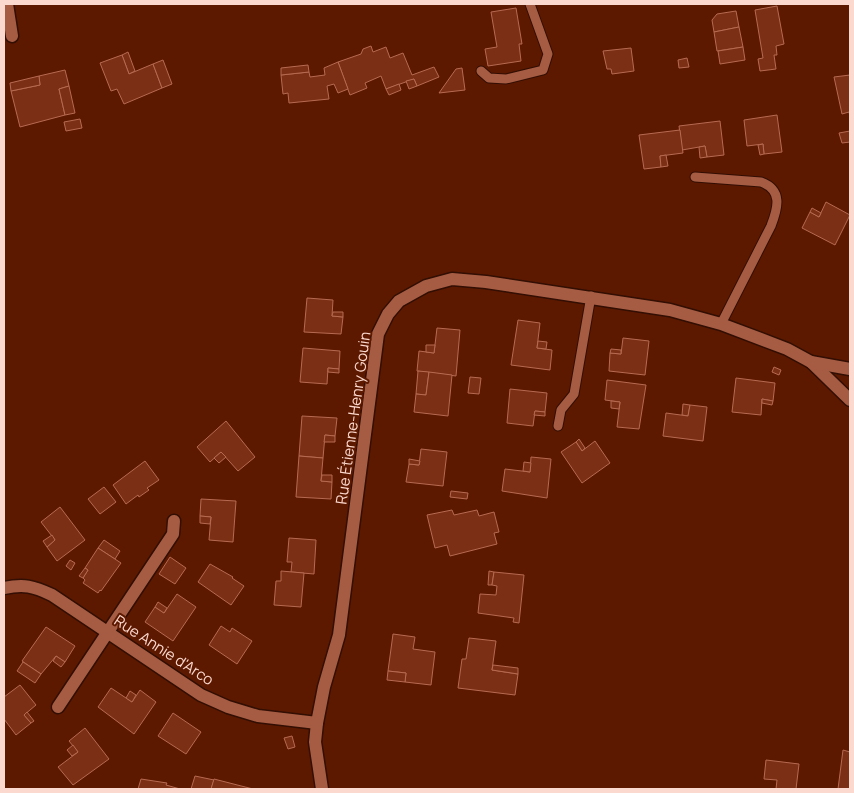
<svg xmlns="http://www.w3.org/2000/svg" width="854" height="793" font-family="Manrope,sans-serif">
	<style>
		.building { fill: #7b3015; stroke: #b66a51 }
		.lines { fill: none; stroke-linecap: round; stroke-linejoin: round }
		.lane-casing { stroke: #320e03; stroke-width: 11 }
		.street-casing { stroke: #320e03; stroke-width: 15 }
		.lane { stroke: #a65c43; stroke-width: 9 }
		.street { stroke: #a65c43; stroke-width: 12 }
		.labels { text-anchor: middle; dominant-baseline: central; stroke-width: 4; stroke-linejoin: round; paint-order: stroke }
		.street-label { font-size: 15px; fill: #fcd9ce; stroke: #5d1900 }
	</style>
	<rect width="100%" height="100%" fill="#5d1900"/>
	<g class="building">
		<polygon points="777,6 784,44 776,46 777,55 774,55 776,69 760,71 758,59 763,58 755,10"/>
		<polygon points="516,8 522,44 519,44 521,61 488,66 485,49 497,47 491,12"/>
		<polygon points="736,11 739,27 714,32 712,20 717,14"/>
		<polygon points="739,27 743,47 717,51 714,32"/>
		<polygon points="371,46 373,52 386,47 390,58 403,53 412,75 434,67 439,77 417,86 414,79 386,89 381,76 365,83 367,88 350,95 338,62 361,54 363,49"/>
		<polygon points="743,47 745,60 720,64 718,51"/>
		<polygon points="631,48 634,71 612,74 611,69 607,69 603,51"/>
		<polygon points="128,52 135,71 129,74 122,55"/>
		<polygon points="122,55 129,74 153,64 162,88 124,104 117,89 111,91 100,63"/>
		<polygon points="687,58 689,67 679,68 678,60"/>
		<polygon points="163,60 172,84 162,88 153,64"/>
		<polygon points="338,62 348,89 338,93 334,84 327,86 329,99 289,103 288,93 283,94 281,75 309,72 310,77 325,75 324,68"/>
		<polygon points="308,65 309,72 281,75 281,68"/>
		<polygon points="462,68 465,90 439,93 456,69"/>
		<polygon points="65,70 69,86 59,89 65,115 20,127 11,91 40,85 39,76"/>
		<polygon points="850,75 850,116 849,112 842,114 834,77"/>
		<polygon points="39,76 40,85 11,91 10,83"/>
		<polygon points="414,79 417,86 409,89 406,81"/>
		<polygon points="399,84 401,90 389,95 386,89"/>
		<polygon points="69,86 75,113 65,115 59,89"/>
		<polygon points="777,115 782,152 764,154 763,144 747,146 744,120"/>
		<polygon points="80,119 82,128 66,131 64,122"/>
		<polygon points="720,121 724,155 707,157 705,146 682,150 679,126"/>
		<polygon points="680,130 683,153 660,156 661,167 644,169 639,135"/>
		<polygon points="850,131 850,142 842,143 839,133"/>
		<polygon points="763,144 764,154 760,155 758,145"/>
		<polygon points="705,146 707,157 700,158 699,147"/>
		<polygon points="666,155 668,166 661,167 660,156"/>
		<polygon points="826,202 850,215 835,245 802,228 810,212 819,217"/>
		<polygon points="812,208 821,213 819,217 810,212"/>
		<polygon points="307,298 333,300 332,316 343,317 341,334 304,332"/>
		<polygon points="333,312 343,312 343,317 332,316"/>
		<polygon points="518,320 540,323 537,348 552,350 550,370 511,365"/>
		<polygon points="437,328 460,330 456,376 417,371 419,351 434,353"/>
		<polygon points="623,338 649,341 645,375 609,371 610,353 621,354"/>
		<polygon points="538,341 547,342 546,349 537,348"/>
		<polygon points="426,345 435,345 434,353 426,352"/>
		<polygon points="303,348 340,351 339,369 328,368 327,384 300,382"/>
		<polygon points="611,349 621,350 621,354 610,353"/>
		<polygon points="774,367 781,370 779,375 772,372"/>
		<polygon points="328,368 339,369 339,373 328,372"/>
		<polygon points="418,371 429,372 426,395 416,394"/>
		<polygon points="429,372 452,375 448,416 414,412 416,394 426,395"/>
		<polygon points="470,377 481,378 479,394 468,393"/>
		<polygon points="736,378 775,383 773,401 762,399 761,415 732,412"/>
		<polygon points="607,380 646,385 639,429 617,427 620,402 605,400"/>
		<polygon points="510,389 547,393 545,412 535,411 533,426 507,423"/>
		<polygon points="762,399 773,401 772,405 762,403"/>
		<polygon points="611,401 620,402 619,409 611,408"/>
		<polygon points="683,404 690,405 688,416 682,415"/>
		<polygon points="690,405 707,407 703,441 663,436 666,413 688,416"/>
		<polygon points="535,411 545,412 545,416 534,415"/>
		<polygon points="302,416 337,418 335,436 325,435 323,458 299,456"/>
		<polygon points="226,421 255,457 238,471 221,452 210,462 197,447"/>
		<polygon points="325,435 335,436 335,442 324,442"/>
		<polygon points="579,439 585,448 582,451 576,442"/>
		<polygon points="595,441 610,463 582,483 561,452 576,442 582,451"/>
		<polygon points="421,449 447,452 443,486 406,482 409,464 419,465"/>
		<polygon points="221,452 226,457 219,463 214,458"/>
		<polygon points="299,456 323,458 321,481 332,482 331,499 296,497"/>
		<polygon points="531,457 551,459 547,498 502,491 505,469 530,472"/>
		<polygon points="409,459 420,461 419,465 409,464"/>
		<polygon points="145,461 159,480 147,488 149,490 139,497 138,495 126,504 113,485"/>
		<polygon points="524,462 531,463 530,472 523,471"/>
		<polygon points="322,475 332,475 332,482 321,481"/>
		<polygon points="104,487 116,502 100,514 88,499"/>
		<polygon points="451,491 468,493 467,499 450,497"/>
		<polygon points="201,499 236,501 233,542 209,540 211,517 200,516"/>
		<polygon points="60,507 85,540 57,561 47,547 55,540 41,522"/>
		<polygon points="452,510 454,515 477,510 479,516 494,512 499,532 494,533 497,544 450,556 447,545 435,548 427,515"/>
		<polygon points="200,516 211,517 210,524 200,523"/>
		<polygon points="52,535 55,540 47,547 43,541"/>
		<polygon points="289,538 316,540 314,574 291,572 292,562 287,562"/>
		<polygon points="104,540 120,551 115,559 98,548"/>
		<polygon points="98,548 121,563 101,591 100,590 98,593 83,583 85,580 83,578 88,570 85,568"/>
		<polygon points="170,557 186,568 175,584 159,574"/>
		<polygon points="70,560 75,563 71,570 66,566"/>
		<polygon points="210,564 233,577 232,578 244,586 231,605 198,582"/>
		<polygon points="85,568 88,570 83,578 79,576"/>
		<polygon points="281,571 304,573 301,607 274,605 276,581 281,581"/>
		<polygon points="489,571 494,572 492,585 488,585"/>
		<polygon points="494,572 524,575 519,623 513,622 514,618 478,613 480,594 496,595 497,586 492,585"/>
		<polygon points="177,594 196,607 173,641 145,622 155,607 164,613"/>
		<polygon points="158,602 167,608 164,613 155,607"/>
		<polygon points="221,626 230,632 232,628 252,641 237,664 209,645"/>
		<polygon points="46,627 75,646 65,662 56,656 41,674 22,661"/>
		<polygon points="393,634 415,637 413,649 435,652 431,685 405,682 406,673 388,671"/>
		<polygon points="469,638 496,641 492,670 518,674 515,695 458,688 462,659 466,659"/>
		<polygon points="56,656 65,662 61,667 53,661"/>
		<polygon points="23,662 41,674 35,683 17,671"/>
		<polygon points="493,665 518,668 518,674 492,670"/>
		<polygon points="388,671 406,673 405,682 387,680"/>
		<polygon points="20,685 36,705 24,715 31,723 16,735 4,719 4,697"/>
		<polygon points="111,688 132,702 140,690 156,702 134,734 98,707"/>
		<polygon points="130,691 136,695 132,702 126,698"/>
		<polygon points="27,712 34,721 31,723 24,715"/>
		<polygon points="173,713 201,732 186,754 158,736"/>
		<polygon points="85,728 109,759 73,785 58,767 78,752 69,741"/>
		<polygon points="292,736 295,747 288,749 284,738"/>
		<polygon points="73,745 78,752 72,756 67,750"/>
		<polygon points="843,750 850,752 850,789 838,789"/>
		<polygon points="766,760 799,764 796,789 776,789 777,780 764,779"/>
		<polygon points="195,776 214,780 211,789 191,789"/>
		<polygon points="141,779 167,783 166,785 180,789 138,789"/>
		<polygon points="214,779 253,789 211,789"/>
	</g>
	<g class="lines">
		<defs>
			<g id="lane">
				<polyline points="481,71 489,78 506,79 543,70 548,54 530,4"/>
				<path d="M695,177L761,182C783,190 778,208 771,226L721,324"/>
				<polyline points="558,426 561,410 574,394 591,296"/>
			</g>
			<g id="street">
				<polyline points="7,4 12,36"/>
				<polyline points="811,362 850,400"/>
				<path d="M4,588C24,584 33,586 52,595L201,695L228,707L258,716L317,723"/>
				<polyline points="58,707 173,534 174,521"/>
				<polyline points="322,789 315,742 317,723 324,687 339,635 378,334 388,314 399,301 426,286 452,279 486,282 670,310 721,324 787,349 811,362 850,369"/>
			</g>
		</defs>
		<use href="#lane" class="lane-casing"/>
		<use href="#street" class="street-casing"/>
		<use href="#lane" class="lane"/>
		<use href="#street" class="street"/>
	</g>
	<g class="labels">
		<g class="street-label">
			<text transform="translate(353 418) rotate(-82)">Rue Étienne-Henry Gouin</text>
			<text transform="translate(164 650) rotate(33)">Rue Annie d'Arco</text>
		</g>
	</g>
	<rect width="854" height="793" fill="none" stroke="#fcd9ce" stroke-width="10"/>
</svg>
